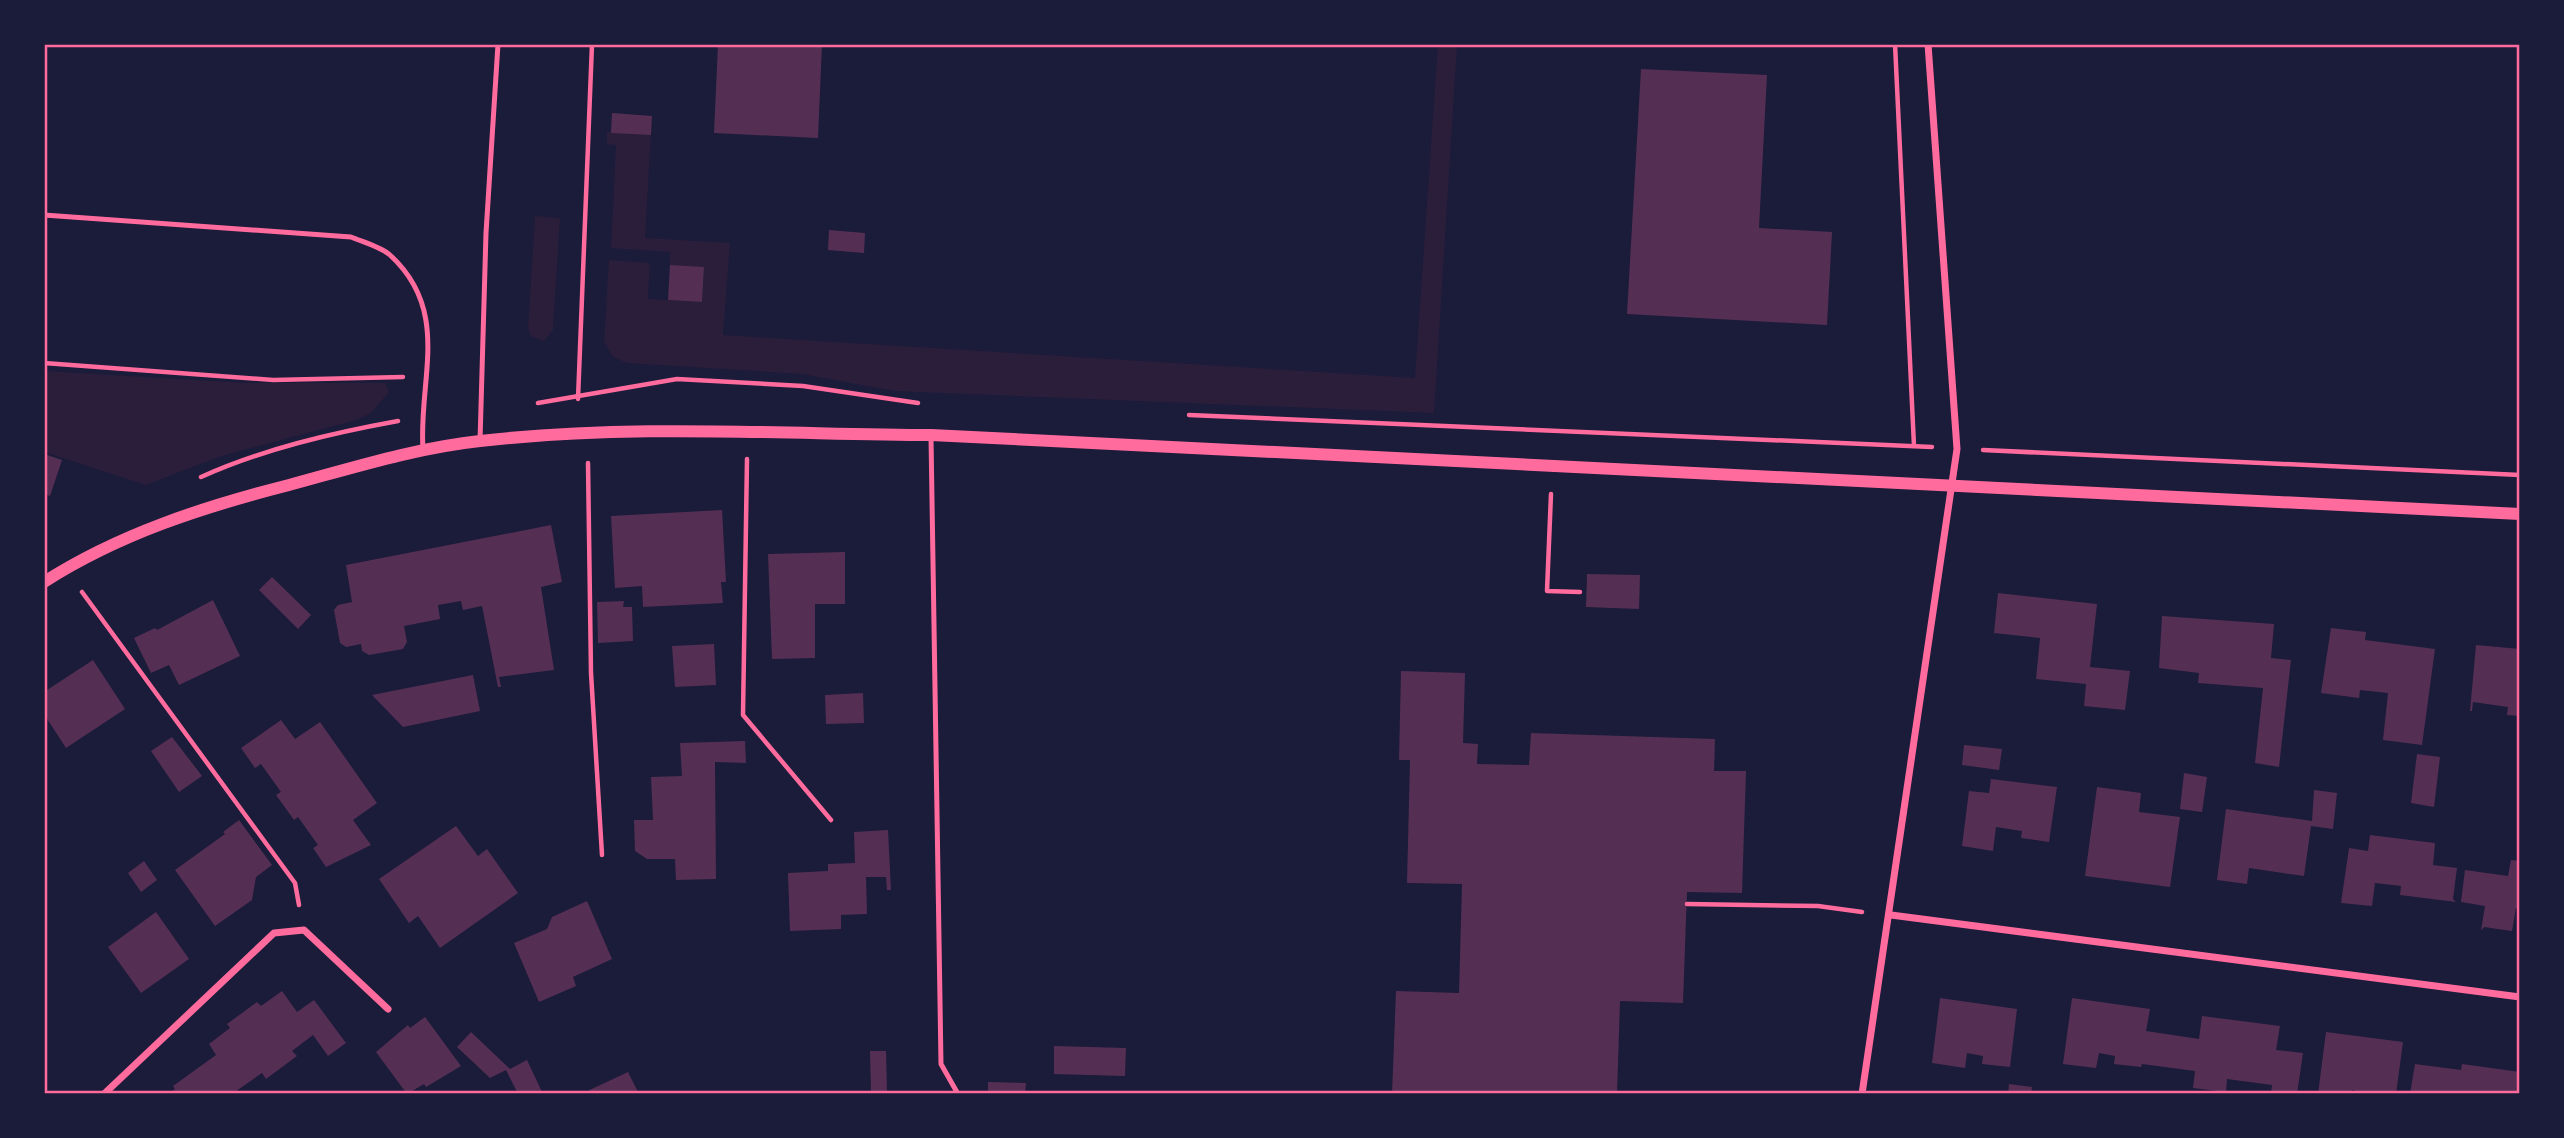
<svg xmlns="http://www.w3.org/2000/svg" width="2564" height="1138" font-family="Poppins,sans-serif">
	<style>
		.green { fill: #2a1e3b }
		.building { fill: #542f53 }
		.lines { fill: none; stroke-linecap: round; stroke-linejoin: round }
		.path { stroke: #ff6b9d; stroke-width: 4.5 }
		.service { stroke: #ff6b9d; stroke-width: 5 }
		.minor { stroke: #ff6b9d; stroke-width: 7 }
		.tertiary { stroke: #ff6b9d; stroke-width: 12 }
		.neatline { fill: none; stroke: #ff6b9d; stroke-width: 2.5 }
	</style>
	<rect width="100%" height="100%" fill="#1b1b3a"/>
	<g class="green">
		<polygon points="1438,44 1457,44 1434,413 894,391 802,374 627,363 613,357 604,341 609,260 650,263 648,299 702,302 704,268 670,265 670,252 611,248 616,145 607,144 607,132 651,135 645,238 730,243 723,335 1415,378"/>
		<polygon points="535,216 560,218 553,330 544,341 531,336 528,329"/>
		<polygon points="44,371 247,383 385,383 389,392 371,413 356,420 221,456 146,485 44,452"/>
	</g>
	<g class="building">
		<polygon points="718,44 822,44 818,138 714,133"/>
		<polygon points="1641,69 1767,75 1759,228 1832,232 1827,325 1627,314"/>
		<polygon points="612,113 652,116 651,135 611,133"/>
		<polygon points="829,230 865,233 864,253 828,250"/>
		<polygon points="670,265 704,267 702,302 668,300"/>
		<polygon points="44,454 62,460 50,496 44,494"/>
		<polygon points="722,510 726,582 721,582 723,603 643,607 642,586 615,588 611,516"/>
		<polygon points="551,525 562,582 541,587 554,670 499,677 501,687 498,687 482,606 463,610 461,601 438,605 440,619 404,626 407,642 403,649 369,655 362,651 361,644 346,647 340,643 334,610 338,605 352,602 346,565"/>
		<polygon points="845,552 845,604 815,604 815,658 772,659 768,554"/>
		<polygon points="1587,574 1640,575 1639,609 1586,607"/>
		<polygon points="272,577 311,615 298,629 259,590"/>
		<polygon points="1998,593 2097,604 2090,667 2130,671 2125,710 2084,706 2086,684 2036,679 2040,638 1994,633"/>
		<polygon points="213,600 240,656 179,685 169,665 151,673 134,638 155,628 157,630"/>
		<polygon points="624,601 623,607 632,607 633,641 598,643 597,602"/>
		<polygon points="2162,616 2274,624 2271,658 2291,660 2279,767 2255,763 2263,688 2198,683 2199,673 2159,668"/>
		<polygon points="2331,628 2366,632 2365,640 2435,649 2422,745 2383,740 2388,693 2360,690 2359,698 2321,693"/>
		<polygon points="714,644 716,685 675,687 672,646"/>
		<polygon points="2476,645 2520,649 2520,716 2507,715 2508,707 2473,702 2472,711 2470,711"/>
		<polygon points="93,660 125,709 66,748 44,714 44,692"/>
		<polygon points="1401,671 1465,673 1463,743 1478,744 1477,764 1529,765 1531,733 1715,739 1714,771 1746,771 1742,893 1687,892 1683,1003 1620,1001 1617,1094 1392,1094 1396,991 1459,993 1462,884 1407,883 1410,760 1399,760"/>
		<polygon points="473,675 480,711 403,727 372,695"/>
		<polygon points="863,693 864,723 826,724 825,695"/>
		<polygon points="281,720 295,739 320,722 377,803 353,820 371,845 326,867 313,848 318,845 298,817 294,820 276,795 281,792 261,764 255,768 241,748"/>
		<polygon points="172,737 202,776 179,792 151,751"/>
		<polygon points="745,741 746,763 715,762 716,879 676,880 675,859 647,859 635,851 634,820 653,820 651,777 682,776 680,743"/>
		<polygon points="1964,745 2002,749 1999,770 1962,765"/>
		<polygon points="2417,754 2440,757 2434,807 2411,803"/>
		<polygon points="2184,773 2207,777 2202,812 2180,809"/>
		<polygon points="1991,779 2057,787 2049,842 2021,838 2022,831 1996,827 1993,851 1962,846 1969,791 1989,793"/>
		<polygon points="2097,787 2141,793 2139,812 2180,817 2170,887 2085,876"/>
		<polygon points="2314,790 2337,793 2333,829 2311,826 2304,876 2249,868 2247,884 2217,880 2226,809 2312,821"/>
		<polygon points="239,820 272,865 256,877 252,900 215,926 175,870 225,834 223,832"/>
		<polygon points="456,826 478,856 487,849 518,893 440,948 418,916 409,923 379,879"/>
		<polygon points="888,830 891,890 887,890 886,877 866,877 867,914 841,915 841,929 790,931 788,873 828,871 828,864 855,863 854,832"/>
		<polygon points="2370,835 2435,843 2433,865 2457,868 2453,899 2456,902 2400,895 2401,886 2375,883 2372,906 2341,903 2349,848 2368,851"/>
		<polygon points="2511,860 2520,861 2520,909 2516,908 2512,931 2484,927 2481,931 2485,906 2461,902 2465,870 2508,876"/>
		<polygon points="144,861 157,880 141,892 128,873"/>
		<polygon points="587,901 612,959 573,977 576,986 539,1002 514,943 547,929 552,917"/>
		<polygon points="156,912 189,959 141,993 108,947"/>
		<polygon points="282,991 297,1012 314,1000 346,1043 328,1056 313,1035 292,1051 297,1056 266,1079 262,1073 232,1094 168,1094 175,1089 173,1086 216,1055 209,1044 230,1028 227,1024 257,1002 261,1006"/>
		<polygon points="1940,998 2017,1009 2010,1067 1982,1064 1983,1056 1967,1053 1965,1068 1932,1063"/>
		<polygon points="2072,998 2150,1009 2146,1031 2199,1039 2202,1016 2280,1026 2276,1050 2303,1053 2297,1094 2271,1094 2272,1085 2227,1079 2226,1092 2193,1088 2195,1071 2142,1064 2141,1067 2114,1064 2115,1056 2099,1053 2096,1068 2063,1064"/>
		<polygon points="425,1017 461,1066 426,1087 424,1084 407,1094 376,1052 408,1025 410,1028"/>
		<polygon points="471,1032 510,1069 527,1060 543,1094 518,1094 506,1070 490,1078 457,1047"/>
		<polygon points="2326,1032 2403,1042 2396,1094 2368,1094 2352,1090 2351,1094 2318,1094"/>
		<polygon points="1054,1046 1126,1048 1125,1076 1054,1074"/>
		<polygon points="870,1051 886,1051 887,1091 871,1092"/>
		<polygon points="2415,1064 2461,1070 2462,1064 2520,1072 2520,1094 2410,1094"/>
		<polygon points="628,1072 639,1094 581,1094"/>
		<polygon points="988,1082 1026,1083 1025,1094 988,1094"/>
		<polygon points="2009,1084 2032,1087 2031,1094 2008,1094"/>
	</g>
	<g class="lines">
		<g class="path">
			<polyline points="1895,44 1914,446"/>
			<polyline points="44,363 273,380 403,377"/>
			<polyline points="578,399 592,44"/>
			<polyline points="538,403 677,379 803,386 918,403"/>
			<polyline points="1189,415 1932,447"/>
			<polyline points="1983,450 2520,475"/>
			<polyline points="747,459 743,715 831,820"/>
			<polyline points="588,463 591,673 602,855"/>
			<path d="M201,477C263,449 332,433 398,421"/>
			<polyline points="1551,494 1547,591 1580,592"/>
			<polyline points="82,592 295,883 299,905"/>
			<polyline points="1687,904 1818,906 1862,912"/>
		</g>
		<g class="service">
			<path d="M44,215L351,237C363,242 381,247 390,255C452,312 418,380 423,449"/>
			<polyline points="931,437 941,1064 958,1094"/>
			<polyline points="480,441 486,233 498,44"/>
		</g>
		<g class="minor">
			<polyline points="1891,915 2520,997"/>
			<polyline points="104,1094 274,933 304,930 388,1009"/>
			<polyline points="1862,1094 1957,449 1928,44"/>
		</g>
		<path class="tertiary" d="M44,582C119,534 203,507 289,485C352,468 415,448 480,441C629,424 781,434 931,435L2520,514"/>
	</g>
	<rect width="2564" height="1138" fill="none" stroke="#1b1b3a" stroke-width="91"/>
	<rect x="46" y="46" width="2472" height="1046" class="neatline"/>
</svg>
